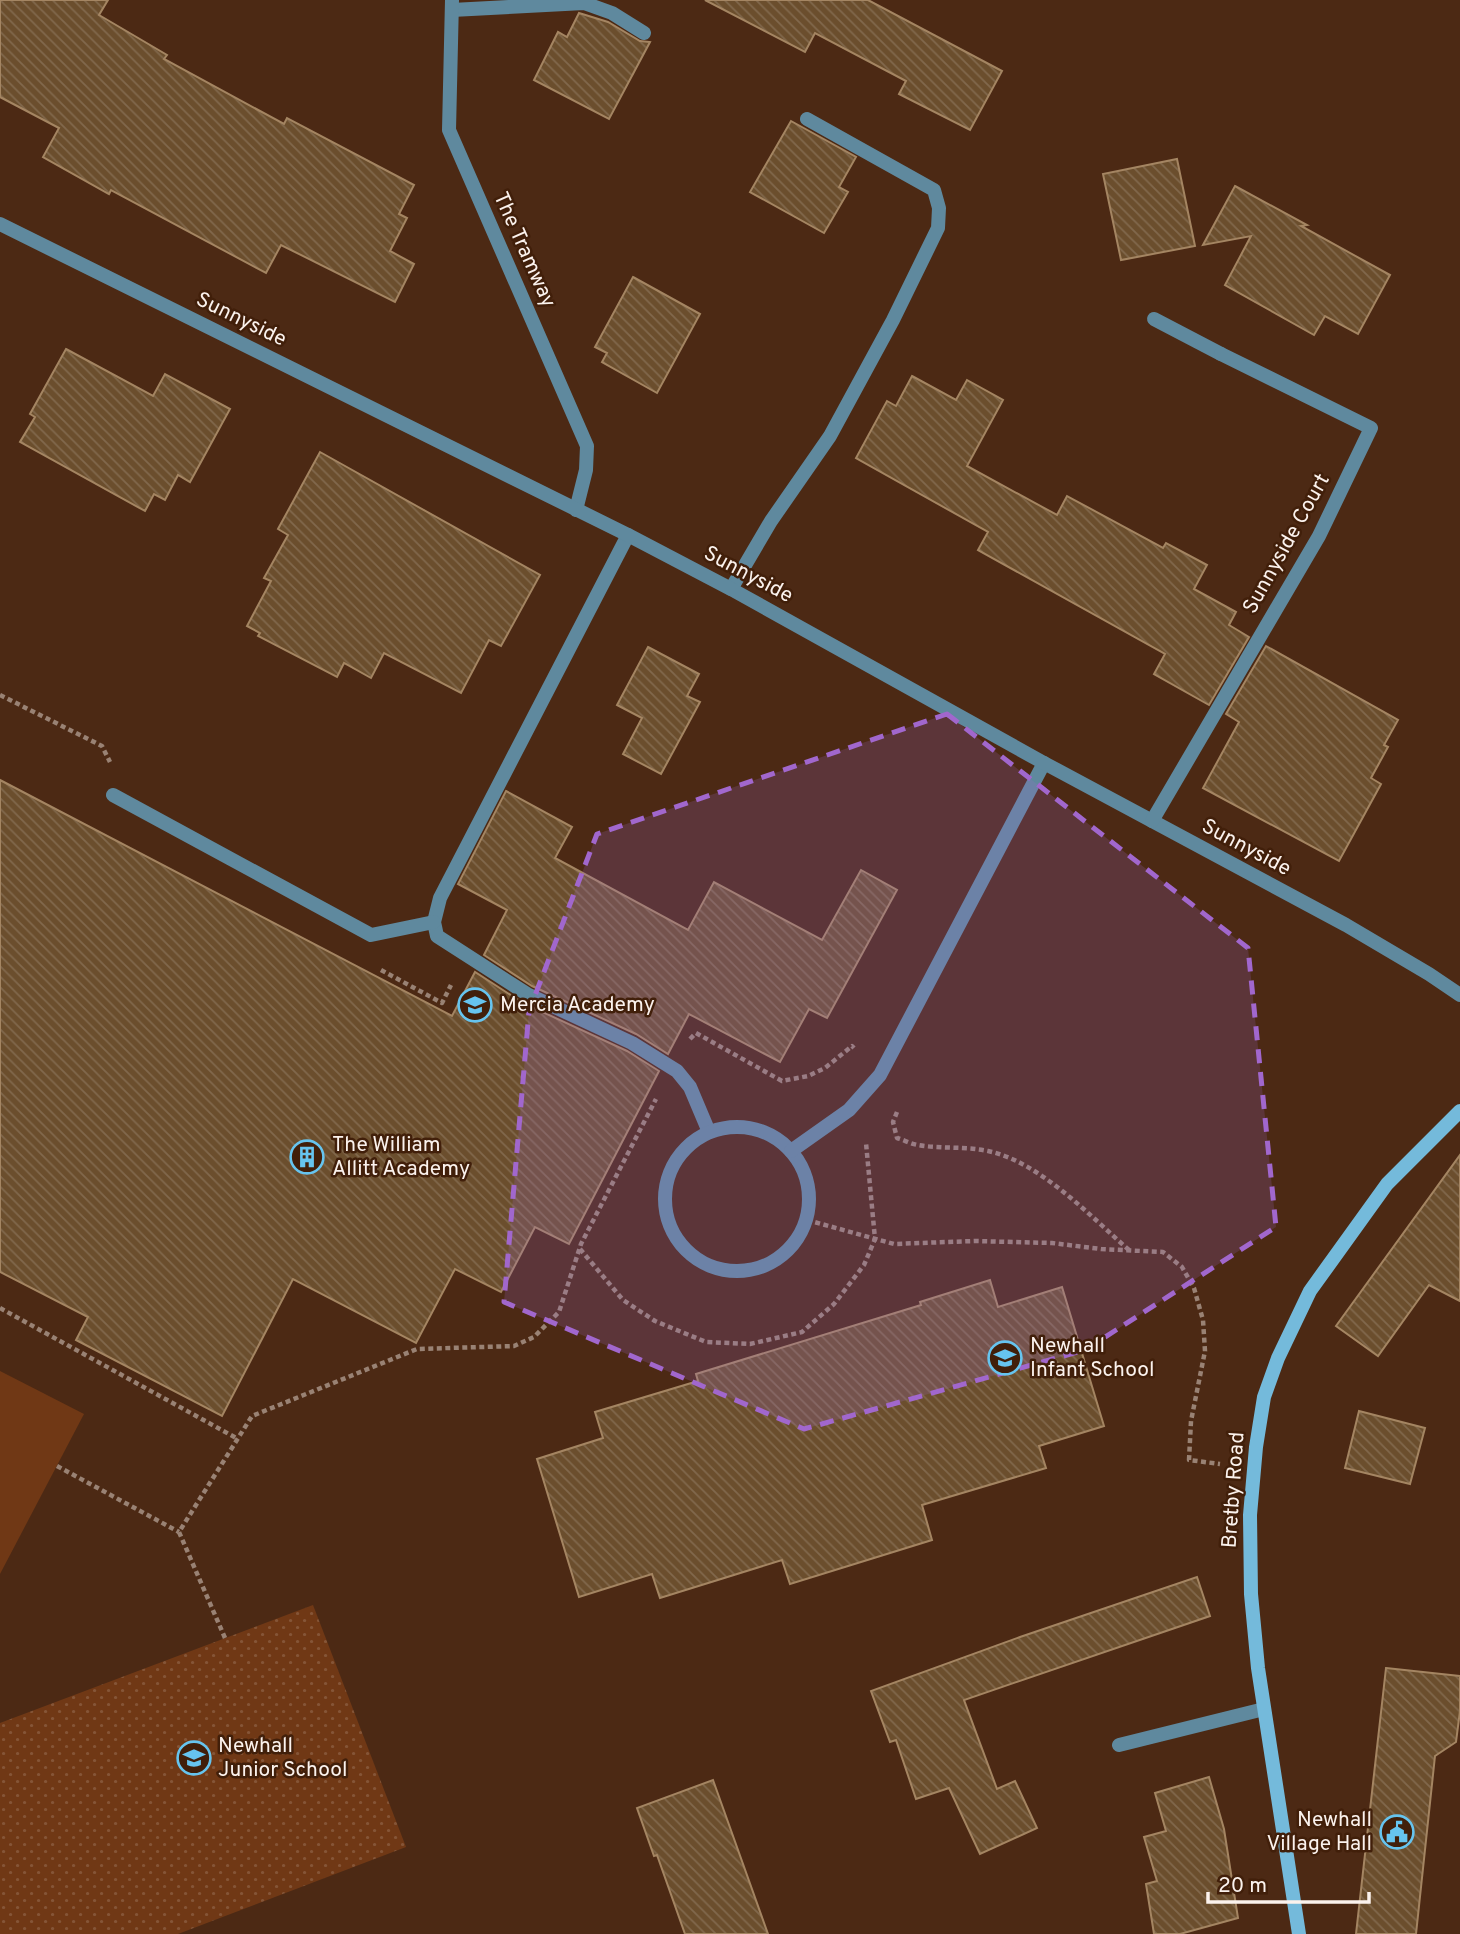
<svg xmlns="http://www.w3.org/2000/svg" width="1460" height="1934" font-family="Overpass,sans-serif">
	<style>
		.park { fill: url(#park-dots) }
		.pitch { fill: #703815 }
		.building { fill: url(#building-back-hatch); stroke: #a48562; stroke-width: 2 }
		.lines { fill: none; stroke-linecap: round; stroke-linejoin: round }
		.path { stroke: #998274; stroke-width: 4.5; stroke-dasharray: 5 3.5; stroke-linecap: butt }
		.lane { stroke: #5f899e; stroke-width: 14 }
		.street { stroke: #5f899e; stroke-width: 14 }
		.secondary { stroke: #74badb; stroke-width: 14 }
		.marked { fill: #a167cd; fill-opacity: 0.2; stroke: #a167cd; stroke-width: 5; stroke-dasharray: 14 9; stroke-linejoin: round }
		.labels { text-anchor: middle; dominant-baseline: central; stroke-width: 5; stroke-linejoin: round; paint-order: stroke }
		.street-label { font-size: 21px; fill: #fbf2ed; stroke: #411f0a }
		.poi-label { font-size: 21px; fill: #fbf2ed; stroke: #411f0a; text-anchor: start }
	</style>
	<defs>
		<pattern id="park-dots" width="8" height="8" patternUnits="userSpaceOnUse" patternTransform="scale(1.75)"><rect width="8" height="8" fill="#703815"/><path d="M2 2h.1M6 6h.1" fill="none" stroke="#855537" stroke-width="1.8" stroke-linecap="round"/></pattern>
		<pattern id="building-back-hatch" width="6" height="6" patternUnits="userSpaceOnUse" patternTransform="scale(1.75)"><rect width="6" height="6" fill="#6b4e2d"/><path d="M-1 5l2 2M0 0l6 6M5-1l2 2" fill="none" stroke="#81684c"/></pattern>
	</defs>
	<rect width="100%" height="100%" fill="#4c2914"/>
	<polygon class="park" points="313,1605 406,1847 178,1934 0,1934 0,1723"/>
	<polygon class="pitch" points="0,1371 84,1414 0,1574"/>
	<g class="building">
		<polygon points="0,0 108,0 99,15 167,55 164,59 284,124 287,118 414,185 399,214 407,218 390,251 414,264 395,302 281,245 266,273 111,190 109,194 43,157 59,128 0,97"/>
		<polygon points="705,0 868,0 1002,71 970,130 899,94 906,81 815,33 805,52"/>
		<polygon points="579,13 608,22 640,41 650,42 609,119 534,80 558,32 567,37"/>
		<polygon points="791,121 856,157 839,187 848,192 824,233 750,192"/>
		<polygon points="1177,159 1195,246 1121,260 1103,174"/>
		<polygon points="1235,186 1307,225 1301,226 1390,275 1358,334 1325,316 1314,335 1225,285 1251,236 1203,245"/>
		<polygon points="633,277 700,314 657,393 602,362 607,353 595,347"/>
		<polygon points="66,349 153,396 165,374 230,409 190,482 178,475 165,500 154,494 145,511 20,442 35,417 30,414"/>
		<polygon points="912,376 956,400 967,380 1003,400 967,466 1057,515 1067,496 1163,548 1166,543 1207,565 1194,589 1236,612 1229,625 1249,637 1209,705 1154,674 1165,654 978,550 988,532 856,458 887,401 896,406"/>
		<polygon points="320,452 540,575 501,646 489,640 461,693 384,653 371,678 344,663 337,677 258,636 260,633 247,626 271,581 264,578 288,535 278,529"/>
		<polygon points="1266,646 1398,720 1384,745 1388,747 1371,778 1381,784 1339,861 1203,788 1239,722 1226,714"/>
		<polygon points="648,647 699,674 687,696 700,702 661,774 623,754 642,718 617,705"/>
		<polygon points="0,780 452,1016 475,972 523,1003 627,1051 659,1071 569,1244 535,1227 501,1292 455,1269 416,1343 293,1279 222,1416 76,1340 88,1317 0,1272"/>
		<polygon points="506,791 572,827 555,858 688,930 714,882 822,940 861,870 897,890 827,1018 809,1009 780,1062 689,1014 668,1054 636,1034 532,986 484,955 507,910 458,884"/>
		<polygon points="1460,1155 1460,1301 1429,1285 1378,1356 1336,1326"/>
		<polygon points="990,1280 998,1307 1062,1287 1104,1426 1039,1446 1046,1468 922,1505 932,1540 790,1584 782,1560 660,1598 652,1574 579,1597 537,1459 603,1438 595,1412 698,1381 696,1374 921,1305 920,1302"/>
		<polygon points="1359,1411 1425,1428 1410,1484 1345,1468"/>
		<polygon points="1197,1577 1210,1616 964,1700 997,1789 1015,1781 1037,1828 980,1854 949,1788 916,1799 896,1740 890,1742 871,1691 1020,1637"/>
		<polygon points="1386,1668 1460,1676 1460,1711 1456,1742 1435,1756 1416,1934 1356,1934"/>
		<polygon points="1209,1777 1224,1829 1238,1918 1180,1934 1154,1934 1146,1884 1157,1881 1144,1837 1166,1831 1155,1793"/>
		<polygon points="713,1780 768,1934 685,1934 657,1855 654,1856 637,1808"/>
	</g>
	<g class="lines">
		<g class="path">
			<polyline points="0,695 102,746 110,762"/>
			<polyline points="381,970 442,1003 451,985"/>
			<polyline points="690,1039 696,1033 782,1081 808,1076 825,1068 852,1046 854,1048"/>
			<path d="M897,1112L893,1122L897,1138C904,1140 911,1144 918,1145C940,1149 964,1146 988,1151C1040,1162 1090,1216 1129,1250"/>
			<polyline points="807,1220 894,1244 974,1241 1052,1243 1101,1249 1163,1252 1182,1267 1194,1288 1203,1320 1205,1351 1191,1421 1189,1460 1220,1464"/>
			<polyline points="580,1249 623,1300 655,1321 706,1342 750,1344 802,1332 834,1304 864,1265 875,1239 866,1143"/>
			<polyline points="0,1308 238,1439"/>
			<polyline points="57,1466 179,1532"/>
			<polyline points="225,1638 179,1532 252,1416 417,1349 514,1346 534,1337 559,1312 581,1244 656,1099"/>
		</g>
		<g class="lane">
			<polyline points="452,10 584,3 612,13 644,33"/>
			<polyline points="1154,319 1221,354"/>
			<polyline points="628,535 440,898 434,922 437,936 527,994 632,1043 677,1071 690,1087 709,1132"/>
			<polyline points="731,589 771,521 830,436 893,320 938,228 939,208 934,190 807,119"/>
			<polyline points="113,795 371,935 434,922"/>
			<circle cx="737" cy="1199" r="72"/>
			<polyline points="791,1151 849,1110 880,1075 1044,763"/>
			<polyline points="1119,1745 1264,1709"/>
		</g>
		<g class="street">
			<polyline points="452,0 449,130 587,446 586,470 576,510"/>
			<polyline points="0,224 628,535 731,589 1044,763 1346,925 1429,974 1460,995"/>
			<polyline points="1152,821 1319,536 1371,428 1221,354"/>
		</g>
		<polyline class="secondary" points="1299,1934 1258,1668 1251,1594 1250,1515 1256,1447 1264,1397 1278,1358 1310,1291 1387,1184 1460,1111"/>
	</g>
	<path class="marked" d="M947,714L1248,948L1276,1227L1085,1350L804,1429L504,1302L529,1011L597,834Z"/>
	<defs>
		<symbol id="school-ring" viewBox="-11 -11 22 22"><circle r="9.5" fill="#411f0a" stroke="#66c4ef" stroke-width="1.5"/><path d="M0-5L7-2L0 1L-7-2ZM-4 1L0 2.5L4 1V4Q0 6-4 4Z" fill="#66c4ef"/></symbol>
		<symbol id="building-ring" viewBox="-11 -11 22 22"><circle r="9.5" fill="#411f0a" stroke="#66c4ef" stroke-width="1.5"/><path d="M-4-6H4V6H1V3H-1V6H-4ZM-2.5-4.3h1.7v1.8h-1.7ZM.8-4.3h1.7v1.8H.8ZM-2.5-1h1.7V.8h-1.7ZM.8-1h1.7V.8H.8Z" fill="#66c4ef"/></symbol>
		<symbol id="civic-ring" viewBox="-11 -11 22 22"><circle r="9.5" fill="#411f0a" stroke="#66c4ef" stroke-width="1.5"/><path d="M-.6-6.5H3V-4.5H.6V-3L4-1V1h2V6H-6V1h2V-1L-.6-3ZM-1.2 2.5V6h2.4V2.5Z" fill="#66c4ef"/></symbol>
	</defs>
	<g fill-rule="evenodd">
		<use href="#school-ring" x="456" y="986" width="38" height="38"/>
		<use href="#building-ring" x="288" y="1138" width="38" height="38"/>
		<use href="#school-ring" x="986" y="1339" width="38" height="38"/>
		<use href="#school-ring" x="175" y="1739" width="38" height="38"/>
		<use href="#civic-ring" x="1378" y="1813" width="38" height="38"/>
	</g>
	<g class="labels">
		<g class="street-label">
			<text transform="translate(524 250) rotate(66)">The Tramway</text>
			<text transform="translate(241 320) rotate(26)">Sunnyside</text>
			<text transform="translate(1287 544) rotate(-61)">Sunnyside Court</text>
			<text transform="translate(748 575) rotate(28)">Sunnyside</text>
			<text transform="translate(1246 848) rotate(28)">Sunnyside</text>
			<text transform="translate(1234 1490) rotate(-86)">Bretby Road</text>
		</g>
		<g class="poi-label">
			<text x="500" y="1005">Mercia Academy</text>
			<text x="332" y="1145">The William<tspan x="332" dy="24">Allitt Academy</tspan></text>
			<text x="1030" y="1346">Newhall<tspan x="1030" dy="24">Infant School</tspan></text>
			<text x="218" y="1746">Newhall<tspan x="218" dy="24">Junior School</tspan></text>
			<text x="1372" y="1820" text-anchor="end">Newhall<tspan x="1372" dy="24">Village Hall</tspan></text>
		</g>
	</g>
	<path d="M1208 1892v10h161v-10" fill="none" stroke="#fbf2ed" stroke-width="3.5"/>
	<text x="1218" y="1892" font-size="21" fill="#fbf2ed" stroke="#411f0a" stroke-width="5" paint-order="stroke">20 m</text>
</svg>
